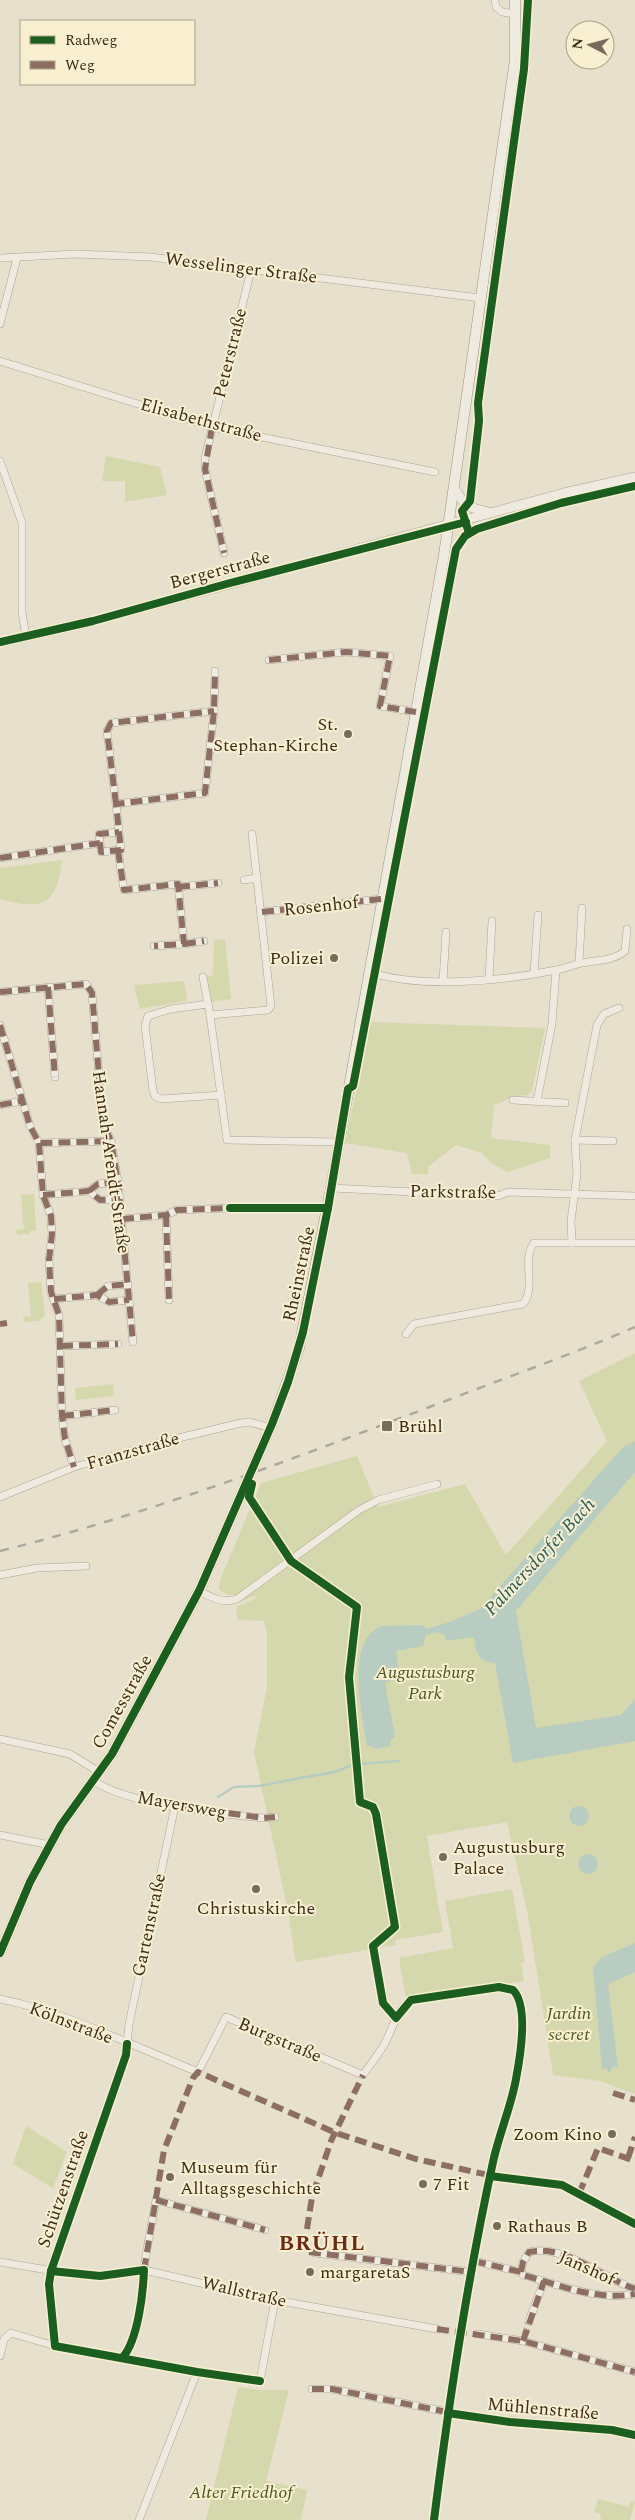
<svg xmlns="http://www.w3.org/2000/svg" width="635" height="2520" font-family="Spectral,serif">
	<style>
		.green { fill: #d5d8ad }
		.water { fill: #b8ccc1 }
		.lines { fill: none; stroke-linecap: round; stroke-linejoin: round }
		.stream { stroke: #b8ccc1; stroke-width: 2.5 }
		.minor-tunnel { stroke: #c5bca9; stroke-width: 7; stroke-dasharray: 7 3.5; stroke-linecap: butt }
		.minor-casing { stroke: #aca495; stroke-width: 8 }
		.tertiary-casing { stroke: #aca495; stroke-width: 10 }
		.secondary-casing { stroke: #9c9485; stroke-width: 11 }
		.minor { stroke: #eeeadf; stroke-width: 7 }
		.tertiary { stroke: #eeeadf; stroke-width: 9 }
		.secondary { stroke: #eeeadf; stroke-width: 10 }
		.rail { stroke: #ada99f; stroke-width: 2.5; stroke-dasharray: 9 9; stroke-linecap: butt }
		.quiet { stroke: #8d6e63; stroke-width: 6; stroke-dasharray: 12 6; stroke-linecap: butt }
		.cycleway-casing { stroke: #f8efd1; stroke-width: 11 }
		.cycleway { stroke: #1b5e20; stroke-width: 8 }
		.poi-dot { fill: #776b5a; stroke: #f8efd1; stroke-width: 2 }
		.labels { text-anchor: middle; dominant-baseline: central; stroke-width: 4; stroke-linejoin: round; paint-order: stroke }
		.street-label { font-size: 18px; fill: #3b2c1c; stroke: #f8efd1 }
		.poi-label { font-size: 18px; fill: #3b2c1c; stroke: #f8efd1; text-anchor: start }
		.park-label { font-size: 18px; font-style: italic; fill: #495921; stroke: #f8efd1 }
		.water-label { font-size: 19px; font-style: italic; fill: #2a5c5b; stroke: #f8efd1 }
		.district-label { font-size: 22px; font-weight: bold; letter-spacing: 1px; fill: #6c2d18; stroke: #f8efd1 }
	</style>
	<rect width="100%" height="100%" fill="#e7e0cc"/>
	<g class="green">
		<polygon points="106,456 160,467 167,495 125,502 125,481 102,481"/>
		<path d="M62,860C57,907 41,910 0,899V868Z"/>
		<polygon points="225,939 231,999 209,1002 205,977 213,975 214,940"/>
		<polygon points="184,981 187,1001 140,1009 134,985"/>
		<polygon points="371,1022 545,1028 532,1091 528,1095 516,1096 494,1105 491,1138 550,1145 550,1158 508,1172 491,1163 482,1153 456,1145 428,1167 428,1174 412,1174 407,1153 345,1143"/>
		<polygon points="34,1194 36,1230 30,1231 30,1234 17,1235 16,1230 24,1229 21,1195"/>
		<polygon points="41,1282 45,1316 38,1321 24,1322 23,1317 31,1316 28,1283"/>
		<polygon points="635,1353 635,2094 600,2081 553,2075 528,1916 507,1822 427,1836 443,1932 395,1940 396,1945 296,1962 287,1907 254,1752 267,1687 267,1633 264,1621 238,1620 236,1607 258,1597 254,1596 241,1602 249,1595 229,1595 219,1590 220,1580 261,1483 357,1456 378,1507 465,1484 506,1555 607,1441 579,1381"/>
		<polygon points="113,1384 114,1396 76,1400 75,1388"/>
		<polygon points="512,1889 525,1962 521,1963 524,1981 406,1999 399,1958 453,1948 445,1901"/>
		<polygon points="26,2126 67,2152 53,2188 13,2164"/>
		<polygon points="238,2387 259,2390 289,2390 266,2481 307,2490 301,2520 206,2520"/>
		<polygon points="598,2499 629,2507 631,2501 635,2502 630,2520 601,2520 600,2513 594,2512"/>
	</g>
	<g class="water">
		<path d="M635,1441V1472L516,1611L536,1728L621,1715L635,1699V1741L513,1763L495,1663C478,1663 476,1651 474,1637L446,1641L445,1636L438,1632L426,1635L423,1646L396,1651C398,1665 402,1677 385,1683L395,1736L390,1740L391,1746L377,1749L367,1745C362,1715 344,1640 382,1626L422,1625L426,1629L447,1623L480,1609L623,1447Z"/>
		<circle cx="579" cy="1816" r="10"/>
		<circle cx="588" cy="1864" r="10"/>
		<polygon points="635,1943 635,1972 608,1984 618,2067 613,2067 609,2073 606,2068 602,2069 593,1968 602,1957"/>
	</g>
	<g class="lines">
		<g class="stream">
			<polyline points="360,1764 399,1761"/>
			<polyline points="218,1797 234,1787 259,1786 306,1777 335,1772 352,1765"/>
		</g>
		<polyline class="minor-tunnel" points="525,2335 529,2321"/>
		<defs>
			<g id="minor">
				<polyline points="495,0 496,7 502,12 516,14"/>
				<polyline points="0,258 76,254 151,257 480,298"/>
				<polyline points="0,324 17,258"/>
				<polyline points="0,361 212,427 435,472"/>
				<polyline points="0,461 22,523 22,612 26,637"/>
				<polyline points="224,553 205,469 205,458 251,270"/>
				<polyline points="269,660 346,652 390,656 380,706 416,712"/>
				<polyline points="116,804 107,731 111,723 214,711"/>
				<polyline points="252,834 271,1006 268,1010 210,1015 227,1140 339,1142"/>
				<polyline points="100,843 101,852 121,850 116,804 205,793 214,711 215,671"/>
				<polyline points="118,851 124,890 178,884 184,944 154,946"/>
				<polyline points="0,858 100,843 99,834 119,832"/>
				<polyline points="244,880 257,878"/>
				<polyline points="178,887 218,883"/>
				<polyline points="262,912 381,899"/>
				<polyline points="184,944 204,941"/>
				<polyline points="579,963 582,908"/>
				<path d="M369,972C420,989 503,981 556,970C564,969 573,965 581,963C596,960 614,961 625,951L627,929"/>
				<polyline points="534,973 538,915"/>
				<polyline points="203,977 208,1004"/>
				<polyline points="489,979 492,921"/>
				<polyline points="443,981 446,932"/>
				<polyline points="48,987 55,1077"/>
				<polyline points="0,992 86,984 92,993 103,1123 111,1141 118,1182 133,1342"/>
				<polyline points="210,1015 208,1004 171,1009 148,1016 145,1026 153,1091 155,1096 161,1099 221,1095"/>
				<polyline points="0,1025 30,1126 39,1143 111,1141"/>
				<polyline points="513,1100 565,1103"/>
				<polyline points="537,1101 552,1024 556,970"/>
				<polyline points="0,1105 22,1101"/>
				<polyline points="575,1140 613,1141"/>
				<polyline points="39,1143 43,1195 51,1216 52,1234 49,1260 51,1292 59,1315 62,1416 65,1439 74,1467"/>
				<polyline points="331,1188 498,1196 508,1192 635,1196"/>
				<polyline points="89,1191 98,1184 118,1182"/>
				<polyline points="43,1195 89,1191 100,1200 120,1199"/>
				<polyline points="166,1215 169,1300"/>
				<polyline points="122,1219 166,1215 177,1210 230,1208"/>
				<polyline points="572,1243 571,1221 577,1174 575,1140 597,1025 604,1014 619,1008"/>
				<polyline points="97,1295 108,1286 128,1284"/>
				<polyline points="54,1299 97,1295 109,1302 129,1300"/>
				<path d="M406,1334L414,1324L523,1304C537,1287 521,1259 534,1243H635"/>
				<polyline points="61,1346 118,1344"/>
				<polyline points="62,1416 115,1410"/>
				<polyline points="0,1497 74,1467 170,1440 241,1423 250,1422 270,1428"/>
				<polyline points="0,1575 37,1568 86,1566"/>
				<path d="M199,1591C211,1597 223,1604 237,1599L359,1510L378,1500L437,1484"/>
				<polyline points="0,1739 70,1754 99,1772"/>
				<path d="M93,1780C123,1804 223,1814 264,1818L275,1817"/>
				<polyline points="0,1835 50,1845"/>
				<polyline points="374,1952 383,2003 396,2018"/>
				<path d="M0,1999C68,2013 133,2046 198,2072L226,2017L363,2075C371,2063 381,2052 387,2039C394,2025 398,2004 415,1999L499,1987L512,1989L517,1994C530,2025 517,2078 509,2109"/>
				<polyline points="315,2253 471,2272"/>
				<path d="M474,2261L521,2272L523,2275C559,2285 597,2301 635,2294"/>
				<polyline points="0,2262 77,2275 100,2276 144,2270 275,2300 437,2329"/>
				<path d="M521,2272L523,2262L529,2252C565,2244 603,2278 635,2289"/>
				<polyline points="529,2321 544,2281"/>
				<polyline points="478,2334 523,2341 635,2372"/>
				<polyline points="55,2346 49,2284 51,2271 126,2055 129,2024 175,1806"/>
				<polyline points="0,2356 4,2339 11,2333 55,2346 197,2372 260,2381 275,2300"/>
				<path d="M123,2357C140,2337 141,2294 144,2269C147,2246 152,2223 156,2200L265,2230"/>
				<polyline points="312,2389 332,2389 473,2417 612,2430 635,2435"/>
				<polyline points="139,2520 197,2372"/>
				<polyline points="434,2520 448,2413"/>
			</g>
			<g id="tertiary">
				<polyline points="454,488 466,506 492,513"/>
				<polyline points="0,642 93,621 564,493 635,477"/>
			</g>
			<polyline id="secondary" points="0,1953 30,1882 50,1845 61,1825 112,1754 199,1591 272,1424 299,1348 331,1188 444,555 515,60 515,0"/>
		</defs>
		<use href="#minor" class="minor-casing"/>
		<use href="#tertiary" class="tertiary-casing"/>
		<use href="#secondary" class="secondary-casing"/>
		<use href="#minor" class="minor"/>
		<use href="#tertiary" class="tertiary"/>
		<use href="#secondary" class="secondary"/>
		<path class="rail" d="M0,1551C154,1513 300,1456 448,1400C510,1376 573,1354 635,1327"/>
		<g class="quiet">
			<polyline points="212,427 205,469 224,553"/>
			<polyline points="269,660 346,652 390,656 380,706 416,712"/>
			<polyline points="116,804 107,731 111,723 214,711"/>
			<polyline points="100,843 101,852 121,850 116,804 205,793 214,711 215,671"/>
			<polyline points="118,851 124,890 178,884 184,944 154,946"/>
			<polyline points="0,858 100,843 99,834 119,832"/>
			<polyline points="178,887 218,883"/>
			<polyline points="262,912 381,899"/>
			<polyline points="184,944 204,941"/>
			<polyline points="48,987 55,1077"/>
			<polyline points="0,992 86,984 92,993 103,1123 111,1141 118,1182 133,1342"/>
			<polyline points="0,1025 30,1126 39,1143 111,1141"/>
			<polyline points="0,1105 22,1101"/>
			<polyline points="39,1143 43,1195 51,1216 52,1234 49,1260 51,1292 59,1315 62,1416 65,1439 74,1467"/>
			<polyline points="89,1191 98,1184 118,1182"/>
			<polyline points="43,1195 89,1191 100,1200 120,1199"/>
			<polyline points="166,1215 169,1300"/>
			<polyline points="122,1219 166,1215 177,1210 230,1208"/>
			<polyline points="97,1295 108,1286 128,1284"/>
			<polyline points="54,1299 97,1295 109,1302 129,1300"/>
			<polyline points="0,1324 7,1323"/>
			<polyline points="61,1346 118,1344"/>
			<polyline points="62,1416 115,1410"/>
			<polyline points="175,1806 264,1818 275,1817"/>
			<polyline points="613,2093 635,2100"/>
			<polyline points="628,2158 635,2137"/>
			<polyline points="579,2194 598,2148 635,2161"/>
			<polyline points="156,2200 265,2230"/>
			<polyline points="307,2229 312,2197 331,2141 363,2075"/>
			<polyline points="309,2252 471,2272"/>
			<path d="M474,2261L521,2272L523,2275C559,2285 597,2301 635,2294"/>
			<polyline points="144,2270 164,2150 193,2078 198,2072 336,2133 416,2159 493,2176"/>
			<path d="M521,2272L523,2262L529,2252C565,2244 603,2278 635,2289"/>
			<polyline points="273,2296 275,2300"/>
			<polyline points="437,2329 523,2341 635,2372"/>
			<polyline points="523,2341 544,2281"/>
			<polyline points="312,2389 332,2389 452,2413"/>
		</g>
		<defs>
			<g id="cycleway">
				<polyline points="469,533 462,511 470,501 479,421 478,403 524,69 528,0"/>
				<polyline points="0,642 93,621 230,583 466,522"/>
				<polyline points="230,1208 328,1208"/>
				<path d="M252,1484L249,1497L291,1561L357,1607L349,1677L360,1802L373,1807L376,1814L395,1927L373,1946L383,2003L396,2018L411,2000L499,1987L513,1990C529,2006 520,2058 516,2079C511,2107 499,2134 493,2162C467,2281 449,2400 434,2520"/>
				<polyline points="0,1953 30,1882 50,1845 61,1825 112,1754 199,1591 272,1424 288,1382 303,1332 328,1208 348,1089 353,1086 456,549 465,536 477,529 561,503 635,486"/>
				<polyline points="127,2044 126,2055 51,2271 49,2284 55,2346 197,2372 260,2381"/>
				<polyline points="490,2176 562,2185 635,2224"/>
				<path d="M51,2271L100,2276L144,2270C143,2294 138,2339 123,2357"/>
				<polyline points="448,2413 510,2422 612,2430 635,2435"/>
			</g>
		</defs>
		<use href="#cycleway" class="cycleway-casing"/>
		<use href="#cycleway" class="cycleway"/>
	</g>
	<g class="poi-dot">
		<circle cx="348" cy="734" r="5"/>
		<circle cx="334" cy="958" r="5"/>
		<rect x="381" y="1420" width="12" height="12" rx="2.5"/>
		<circle cx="443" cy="1857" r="5"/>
		<circle cx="256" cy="1889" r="5"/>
		<circle cx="612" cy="2134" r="5"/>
		<circle cx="170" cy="2177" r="5"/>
		<circle cx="423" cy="2184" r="5"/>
		<circle cx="497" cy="2226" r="5"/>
		<circle cx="310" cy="2272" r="5"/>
	</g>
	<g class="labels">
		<g class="street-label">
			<text transform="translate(241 268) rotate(7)">Wesselinger Straße</text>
			<text transform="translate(230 353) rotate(-76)">Peterstraße</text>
			<text transform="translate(201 420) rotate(15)">Elisabethstraße</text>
			<text transform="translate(220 570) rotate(-15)">Bergerstraße</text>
			<text transform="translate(321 906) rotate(-6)">Rosenhof</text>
			<text transform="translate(111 1162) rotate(82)">Hannah-Arendt-Straße</text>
			<text transform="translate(453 1192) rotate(1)">Parkstraße</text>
			<text transform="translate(299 1274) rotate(-78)">Rheinstraße</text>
			<text transform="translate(133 1451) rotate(-16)">Franzstraße</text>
			<text transform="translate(122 1702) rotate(-61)">Comesstraße</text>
			<text transform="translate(182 1805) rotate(10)">Mayersweg</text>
			<text transform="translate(149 1925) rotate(-78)">Gartenstraße</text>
			<text transform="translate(71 2023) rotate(21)">Kölnstraße</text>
			<text transform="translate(280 2040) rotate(23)">Burgstraße</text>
			<text transform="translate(63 2189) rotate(-71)">Schützenstraße</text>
			<text transform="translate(587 2268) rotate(24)">Janshof</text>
			<text transform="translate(244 2292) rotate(13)">Wallstraße</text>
			<text transform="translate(543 2409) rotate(5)">Mühlenstraße</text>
		</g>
		<g class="poi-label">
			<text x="338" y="724" text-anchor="end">St.<tspan x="338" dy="21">Stephan-Kirche</tspan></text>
			<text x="324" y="958" text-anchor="end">Polizei</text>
			<text x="398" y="1426">Brühl</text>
			<text x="453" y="1847">Augustusburg<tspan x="453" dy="21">Palace</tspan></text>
			<text x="256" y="1908" text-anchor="middle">Christuskirche</text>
			<text x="602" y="2134" text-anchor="end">Zoom Kino</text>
			<text x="180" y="2167">Museum für<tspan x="180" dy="21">Alltagsgeschichte</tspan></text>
			<text x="433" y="2184">7 Fit</text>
			<text x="507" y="2226">Rathaus B</text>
			<text x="320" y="2272">margaretaS</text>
		</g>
		<g class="park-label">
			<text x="425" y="1672">Augustusburg<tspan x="425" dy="21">Park</tspan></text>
			<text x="569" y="2013">Jardin<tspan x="569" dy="21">secret</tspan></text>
			<text x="241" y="2492">Alter Friedhof</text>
		</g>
		<g class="water-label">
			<text transform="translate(540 1557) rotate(-47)">Palmersdorfer Bach</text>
		</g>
		<g class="district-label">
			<text x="322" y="2243">BRÜHL</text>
		</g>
	</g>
	<rect x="20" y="20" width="175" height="65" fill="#f8efd1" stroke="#aca189"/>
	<rect x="30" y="36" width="25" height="8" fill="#1b5e20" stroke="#aca189"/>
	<text x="65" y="45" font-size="15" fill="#3b2c1c">Radweg</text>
	<rect x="30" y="61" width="25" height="8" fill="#8d6e63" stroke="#aca189"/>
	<text x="65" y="70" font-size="15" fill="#3b2c1c">Weg</text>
	<g transform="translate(590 45) rotate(276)"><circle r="24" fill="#f8efd1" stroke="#aca189"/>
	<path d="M0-4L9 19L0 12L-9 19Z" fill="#776b5a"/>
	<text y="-8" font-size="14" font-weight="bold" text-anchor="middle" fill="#3b2c1c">N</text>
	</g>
</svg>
